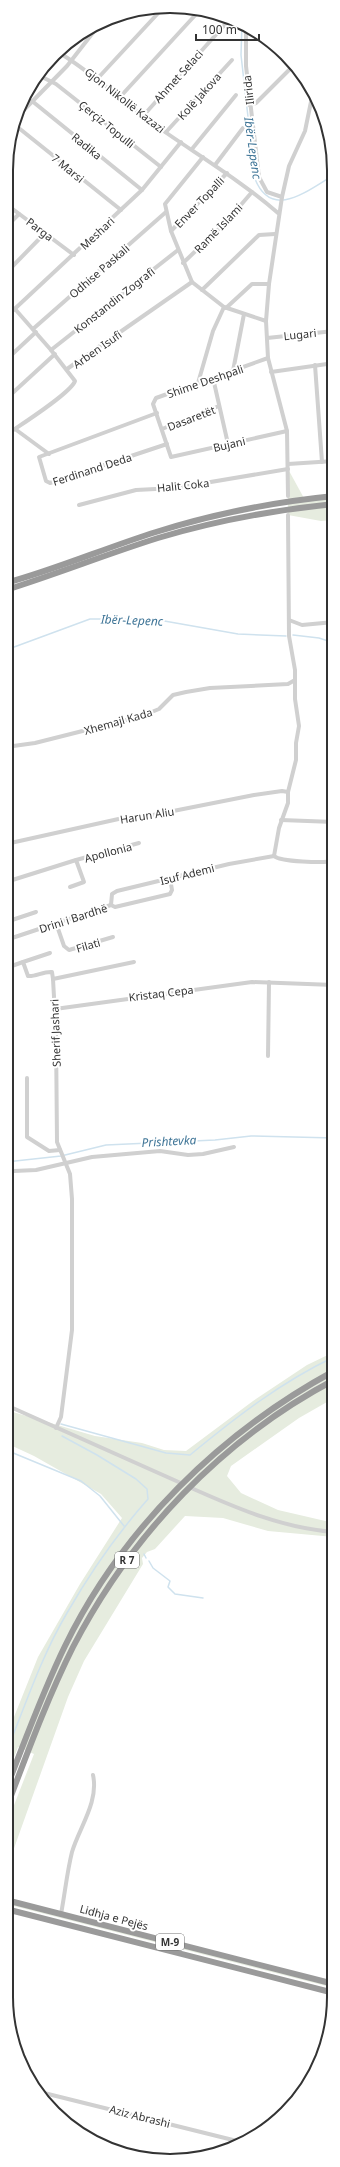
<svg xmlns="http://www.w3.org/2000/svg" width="340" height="2167" font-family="'Noto Sans',sans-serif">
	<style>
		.green { fill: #e6ecdf }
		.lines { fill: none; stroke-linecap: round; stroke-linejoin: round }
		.stream { stroke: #cfe2ee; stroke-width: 1.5 }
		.minor { stroke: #d0d0d0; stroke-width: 4 }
		.highway { stroke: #9a9a9a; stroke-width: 6 }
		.labels { text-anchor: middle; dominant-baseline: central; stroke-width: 4; stroke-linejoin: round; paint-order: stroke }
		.shield { fill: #fff; stroke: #707070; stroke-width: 1 }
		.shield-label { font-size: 10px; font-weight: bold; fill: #333 }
		.street-label { font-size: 11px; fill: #333; stroke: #fff }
		.water-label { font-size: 12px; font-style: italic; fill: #3f7597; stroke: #fff }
		.rim { fill: none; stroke: #333; stroke-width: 2 }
	</style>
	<rect width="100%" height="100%" fill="#fff"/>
	<g class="green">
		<polygon points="288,469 305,500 334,496 334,520 321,521 288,515"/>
		<polygon points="334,1352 334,1398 299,1418 231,1466 227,1476 241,1493 278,1510 334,1523 334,1537 268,1531 223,1518 185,1516 155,1549 147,1552 142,1558 143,1564 84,1661 68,1697 12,1854 6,1864 6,1817 9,1818 34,1754 18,1747 6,1778 6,1737 38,1657 80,1584 122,1518 101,1494 34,1456 6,1443 6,1410 95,1436 142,1443 164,1450 186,1451 253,1401 307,1365"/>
		<polygon points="6,1902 334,1985 334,1988 6,1904"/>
	</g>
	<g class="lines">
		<g class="stream">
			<path d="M242,23L241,55L255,179C272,221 308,190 334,175"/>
			<polyline points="293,635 319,638 334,643"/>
			<polyline points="6,650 90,619 153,619 238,634 286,636"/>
			<polyline points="6,1162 61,1156 106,1145 215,1140 251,1136 334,1138"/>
			<path d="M61,1424L166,1453L190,1455C235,1418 281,1382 334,1357"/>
			<polyline points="6,1450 81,1481 100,1496 124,1526"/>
			<polyline points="144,1554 146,1558"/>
			<polyline points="149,1561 153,1568 170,1581 168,1587 175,1594 203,1598"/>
			<path d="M6,1753C25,1706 41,1657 67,1613C90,1573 117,1534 148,1499L147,1489L136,1479L97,1455L62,1436"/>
		</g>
		<g class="minor">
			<polyline points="246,25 246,66 259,177 267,192 282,197"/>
			<path d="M58,52C93,73 122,101 155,125C196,154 240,180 278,213"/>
			<polyline points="40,76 56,84 161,167"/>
			<polyline points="98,78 162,9"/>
			<polyline points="120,97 199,11"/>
			<polyline points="32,101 142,190"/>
			<polyline points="249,105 256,103 294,65"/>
			<polyline points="18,116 67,66 99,25"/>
			<polyline points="143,116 230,19"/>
			<polyline points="15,125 121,210"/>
			<polyline points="166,132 232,60"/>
			<polyline points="192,149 236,95"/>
			<polyline points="203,157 165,204 171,231 192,282 224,307 266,321"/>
			<polyline points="215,165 243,128"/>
			<polyline points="6,204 74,255"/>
			<polyline points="6,227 19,214"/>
			<polyline points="171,231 227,173"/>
			<polyline points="183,263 227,221 252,192"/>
			<polyline points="6,273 45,233"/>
			<polyline points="202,290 259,235 275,234"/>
			<polyline points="226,308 252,284 269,284"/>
			<polyline points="6,317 142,190 181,142"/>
			<polyline points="33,329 166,212"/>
			<polyline points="267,338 334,331"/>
			<polyline points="51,350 178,250"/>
			<polyline points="268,358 156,398 153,404 171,457 287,431"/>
			<polyline points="6,360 36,332"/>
			<polyline points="315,365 322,462"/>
			<polyline points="67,369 192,282"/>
			<polyline points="233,371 244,314"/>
			<polyline points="271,372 334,363"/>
			<polyline points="213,378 228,444"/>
			<polyline points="198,383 213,331 224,307"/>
			<polyline points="6,399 55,354"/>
			<polyline points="157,413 39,457 46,481 50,483 167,444"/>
			<polyline points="15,429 49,454"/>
			<polyline points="162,429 219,406"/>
			<path d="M6,435C19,426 71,393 75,381L51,350L15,309"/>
			<polyline points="288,464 334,461"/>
			<polyline points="288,496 287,431 268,358 266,321 269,284 282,197 289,166 305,131 313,92"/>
			<polyline points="79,505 136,490 175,488 288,469"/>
			<polyline points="289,620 302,625 334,622"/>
			<polyline points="6,747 35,743 142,716 159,709 173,695 186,692 210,688 288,684 295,680"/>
			<polyline points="281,820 334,822"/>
			<polyline points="6,844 123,818 153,815 254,795 282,791 288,792"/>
			<polyline points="274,856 279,828 288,803 288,792 296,760 296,743 299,726 295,699 295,670 289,636 288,515"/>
			<path d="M274,856C280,862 324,863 334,861"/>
			<polyline points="76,860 139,843"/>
			<polyline points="6,882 76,860 84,882 70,887"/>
			<polyline points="111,905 112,894 117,891 229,864 274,856"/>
			<polyline points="6,922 36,912"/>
			<polyline points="56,923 64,946 69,950 113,937"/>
			<polyline points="6,940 111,905 115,907 170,894 172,890 170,878"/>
			<polyline points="23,962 50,953"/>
			<path d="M6,968L23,962L28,976C35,977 44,971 52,972L53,979L56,1033L57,1142L70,1174L72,1199V1330L61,1417L56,1428"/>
			<polyline points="53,979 134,962"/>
			<polyline points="55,1009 252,982 334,985"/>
			<polyline points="268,1056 269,982"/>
			<polyline points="27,1078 27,1137 49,1151 60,1150"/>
			<polyline points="6,1169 14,1171 36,1170 92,1157 160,1151 188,1155 203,1154 234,1147"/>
			<polyline points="6,1405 183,1484"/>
			<path d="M189,1487C236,1508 282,1528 334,1532"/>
			<path d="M61,1914C65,1893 67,1872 72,1852C79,1828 99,1802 93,1775"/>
			<polyline points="40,2092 241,2142"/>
		</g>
		<g class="highway">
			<path d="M6,583C57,569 105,548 156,532C213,514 274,502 334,496"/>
			<path d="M6,590C57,574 107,554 158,538C215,521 274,510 334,504"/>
			<path d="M6,1789C25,1741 42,1693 65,1646C122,1529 220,1433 334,1371"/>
			<path d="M6,1809C27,1754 47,1699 73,1647C131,1535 222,1439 334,1380"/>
			<polyline points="6,1900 334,1984"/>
			<polyline points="6,1909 334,1993"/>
		</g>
	</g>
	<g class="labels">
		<g class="shield">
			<rect x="115" y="1552" width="24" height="16" rx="3"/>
			<rect x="156" y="1934" width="28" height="16" rx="3"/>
		</g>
		<g class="shield-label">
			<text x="127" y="1560">R 7</text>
			<text x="170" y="1942">M-9</text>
		</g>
		<g class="street-label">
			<text transform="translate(178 76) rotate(-48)">Ahmet Selaci</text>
			<text transform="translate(248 90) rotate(-96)">Ilirida</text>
			<text transform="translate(199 96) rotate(-48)">Kolë Jakova</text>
			<text transform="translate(125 100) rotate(38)">Gjon Nikollë Kazazi</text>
			<text transform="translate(107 124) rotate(39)">Çerçiz Topulli</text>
			<text transform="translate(87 146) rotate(39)">Radika</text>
			<text transform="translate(68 168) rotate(39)">7 Marsi</text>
			<text transform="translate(199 202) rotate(-46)">Enver Topalli</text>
			<text transform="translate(218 228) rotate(-46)">Ramë Islami</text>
			<text transform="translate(40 229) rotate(37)">Parga</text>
			<text transform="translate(97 233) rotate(-43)">Meshari</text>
			<text transform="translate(99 271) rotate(-41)">Odhise Paskali</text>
			<text transform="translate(114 300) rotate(-38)">Konstandin Zografi</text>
			<text transform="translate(300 334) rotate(-6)">Lugari</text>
			<text transform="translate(97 349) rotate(-35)">Arben Isufi</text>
			<text transform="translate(205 381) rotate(-19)">Shime Deshpali</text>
			<text transform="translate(191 418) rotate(-21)">Dasaretët</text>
			<text transform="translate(229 444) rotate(-13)">Bujani</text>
			<text transform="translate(92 469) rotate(-18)">Ferdinand Deda</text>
			<text transform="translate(183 485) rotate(-6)">Halit Coka</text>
			<text transform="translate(118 721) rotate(-16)">Xhemajl Kada</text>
			<text transform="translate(147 815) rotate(-9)">Harun Aliu</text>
			<text transform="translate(108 852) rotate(-15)">Apollonia</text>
			<text transform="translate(187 874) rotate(-14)">Isuf Ademi</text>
			<text transform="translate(73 918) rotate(-18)">Drini i Bardhë</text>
			<text transform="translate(88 945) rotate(-16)">Filati</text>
			<text transform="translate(161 993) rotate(-7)">Kristaq Cepa</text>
			<text transform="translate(55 1033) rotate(-92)">Sherif Jashari</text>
			<text transform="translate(114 1917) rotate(15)">Lidhja e Pejës</text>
			<text transform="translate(140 2116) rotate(14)">Aziz Abrashi</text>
		</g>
		<g class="water-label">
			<text transform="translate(253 148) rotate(82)">Ibër-Lepenc</text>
			<text transform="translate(132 620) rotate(2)">Ibër-Lepenc</text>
			<text transform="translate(169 1141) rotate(-3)">Prishtevka</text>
		</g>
	</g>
	<path d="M0 0H340V2167H0ZM170 13H170A157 157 0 0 1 327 170V1997A157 157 0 0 1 170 2154H170A157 157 0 0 1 13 1997V170A157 157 0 0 1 170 13Z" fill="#fff" fill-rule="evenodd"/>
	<path class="rim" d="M170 13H170A157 157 0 0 1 327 170V1997A157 157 0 0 1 170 2154H170A157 157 0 0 1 13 1997V170A157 157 0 0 1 170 13Z"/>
	<path d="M196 34v6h63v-6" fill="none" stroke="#333333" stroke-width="2"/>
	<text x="202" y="34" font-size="12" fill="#333333" stroke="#ffffff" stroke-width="3" paint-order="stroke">100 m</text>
</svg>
